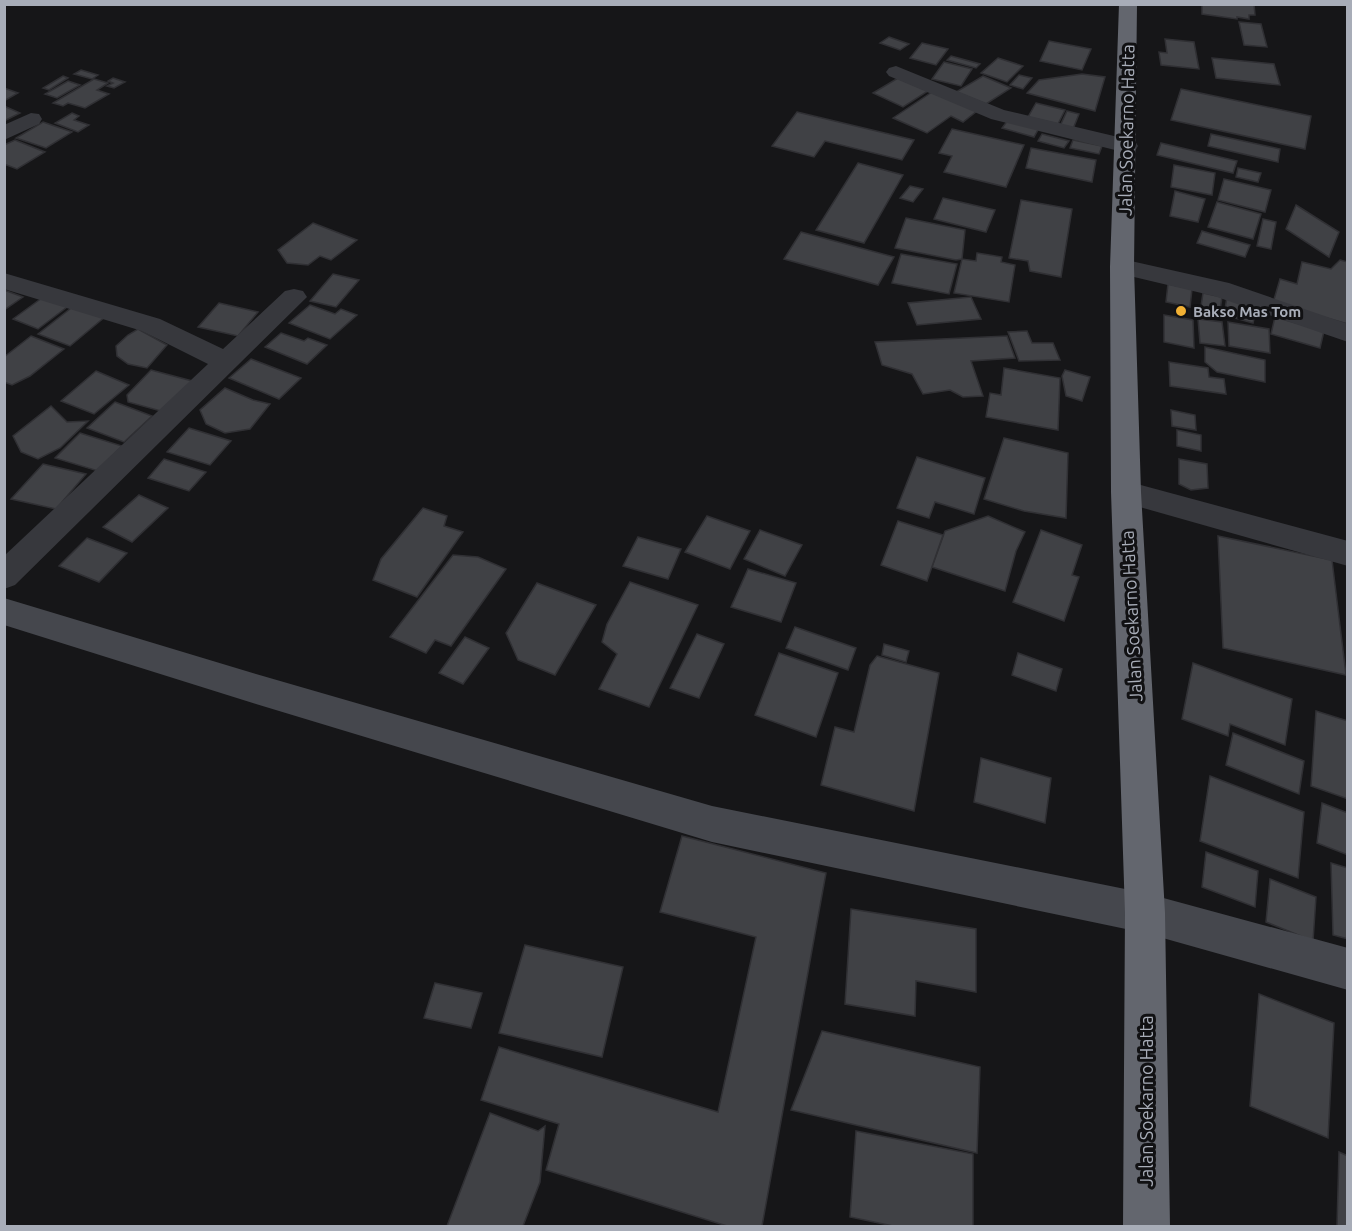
<svg xmlns="http://www.w3.org/2000/svg" width="1352" height="1231" font-family="Ubuntu,sans-serif">
	<style>
		.building { fill: #404145; stroke: #303034; stroke-width: 1.5 }
		.lines { fill: none; stroke-linecap: round; stroke-linejoin: round }
		.street { fill: #37383d; fill-rule: evenodd }
		.secondary { fill: #45474d; fill-rule: evenodd }
		.highway { fill: #63666e; fill-rule: evenodd }
		.poi-dot { fill: #f2b134; stroke: #111113; stroke-width: 2 }
		.labels { text-anchor: middle; dominant-baseline: central; stroke-width: 6; stroke-linejoin: round; paint-order: stroke }
		.far-poi-label { font-size: 15px; font-weight: bold; fill: #a8adb8; stroke: #111113; text-anchor: start }
		.street-label { font-size: 18px; fill: #a8adb8; stroke: #111113 }
	</style>
	<rect width="100%" height="100%" fill="#161618"/>
	<g class="building">
		<polygon points="1202,4 1254,4 1255,15 1249,15 1249,19 1237,17 1237,19 1202,14"/>
		<polygon points="1239,22 1261,24 1267,47 1244,45"/>
		<polygon points="889,37 909,44 900,50 880,43"/>
		<polygon points="1165,39 1194,42 1199,69 1161,65 1159,52 1167,53"/>
		<polygon points="1049,41 1091,49 1082,70 1040,61"/>
		<polygon points="922,43 948,49 936,65 910,58"/>
		<polygon points="951,56 980,64 976,68 947,60"/>
		<polygon points="998,58 1023,66 1007,82 981,73"/>
		<polygon points="1212,58 1274,64 1280,85 1216,78"/>
		<polygon points="944,62 972,69 961,86 932,79"/>
		<polygon points="81,70 98,75 92,79 74,74"/>
		<polygon points="1082,74 1105,77 1095,111 1027,93 1039,80"/>
		<polygon points="1019,75 1032,78 1023,89 1010,85"/>
		<polygon points="63,76 68,78 49,90 43,88"/>
		<polygon points="983,76 1011,88 986,104 956,92"/>
		<polygon points="113,78 125,82 114,88 107,86 113,83 108,81"/>
		<polygon points="898,78 928,91 903,107 873,93"/>
		<polygon points="94,79 108,83 97,90 109,94 85,108 68,103 63,106 53,103"/>
		<polygon points="68,81 80,85 57,98 45,94"/>
		<polygon points="4,88 18,93 4,101"/>
		<polygon points="1181,89 1311,116 1305,149 1171,120"/>
		<polygon points="932,92 977,111 963,122 951,116 927,133 893,118"/>
		<polygon points="1036,103 1065,110 1058,124 1028,117"/>
		<polygon points="4,106 20,113 4,121"/>
		<polygon points="1067,111 1079,114 1073,129 1060,126"/>
		<polygon points="797,112 914,140 902,160 825,141 814,157 772,146"/>
		<polygon points="72,113 79,116 74,120 89,125 78,132 55,123"/>
		<polygon points="1008,120 1039,128 1034,137 1002,128"/>
		<polygon points="43,122 72,132 46,148 16,138"/>
		<polygon points="952,129 1024,145 1006,187 944,172 952,156 939,153"/>
		<polygon points="1042,134 1069,141 1064,148 1038,141"/>
		<polygon points="1211,134 1280,149 1278,162 1208,146"/>
		<polygon points="15,140 45,152 17,169 4,164 4,145"/>
		<polygon points="1073,140 1102,146 1099,154 1070,148"/>
		<polygon points="1161,143 1237,161 1233,173 1157,155"/>
		<polygon points="1031,148 1096,160 1092,182 1026,168"/>
		<polygon points="858,163 903,175 864,243 816,230"/>
		<polygon points="1174,165 1215,173 1212,195 1171,187"/>
		<polygon points="1238,168 1261,173 1258,182 1236,177"/>
		<polygon points="1224,179 1271,190 1265,212 1218,200"/>
		<polygon points="910,186 923,189 913,202 900,198"/>
		<polygon points="1175,191 1205,199 1198,222 1170,216"/>
		<polygon points="943,198 995,210 986,232 934,219"/>
		<polygon points="1021,200 1072,209 1061,277 1030,271 1028,261 1009,258"/>
		<polygon points="1217,202 1261,214 1253,239 1208,227"/>
		<polygon points="1296,205 1339,232 1329,257 1286,229"/>
		<polygon points="906,218 965,230 962,259 956,260 895,248"/>
		<polygon points="1263,219 1276,222 1271,249 1257,246"/>
		<polygon points="313,223 357,240 331,260 320,256 308,265 287,263 278,250"/>
		<polygon points="1202,231 1250,245 1245,257 1197,243"/>
		<polygon points="801,232 894,257 878,285 784,259"/>
		<polygon points="977,253 1002,257 1001,262 1015,265 1009,302 954,293 962,259 976,261"/>
		<polygon points="901,254 957,264 949,294 892,283"/>
		<polygon points="1340,260 1348,262 1348,324 1273,303 1280,279 1297,284 1302,262 1331,269"/>
		<polygon points="333,274 359,280 336,307 310,301"/>
		<polygon points="1168,284 1192,289 1190,307 1166,302"/>
		<polygon points="4,290 23,297 4,310"/>
		<polygon points="1203,293 1222,297 1219,317 1200,313"/>
		<polygon points="46,295 71,304 38,329 13,319"/>
		<polygon points="971,297 981,319 917,325 908,303"/>
		<polygon points="1227,297 1257,305 1253,323 1224,315"/>
		<polygon points="219,303 258,312 238,336 198,327"/>
		<polygon points="75,305 106,316 70,346 38,334"/>
		<polygon points="310,305 335,314 341,309 357,315 330,339 289,323"/>
		<polygon points="1164,315 1193,320 1194,348 1164,342"/>
		<polygon points="1275,317 1324,331 1320,348 1271,334"/>
		<polygon points="1198,319 1222,322 1225,346 1200,343"/>
		<polygon points="1228,322 1269,329 1270,353 1229,346"/>
		<polygon points="138,329 167,345 147,368 128,364 117,356 116,346 128,335"/>
		<polygon points="1027,331 1032,343 1053,343 1060,360 1019,361 1008,332"/>
		<polygon points="281,333 304,341 308,338 327,345 307,364 265,347"/>
		<polygon points="31,336 64,349 30,376 12,385 4,382 4,357"/>
		<polygon points="1007,336 1015,358 971,361 983,396 963,397 950,390 923,394 912,374 882,365 875,342"/>
		<polygon points="1205,347 1265,360 1265,382 1217,372 1205,362"/>
		<polygon points="251,359 301,378 279,399 229,378"/>
		<polygon points="1169,362 1208,368 1209,377 1224,379 1226,394 1170,386"/>
		<polygon points="1004,368 1060,378 1058,430 986,417 990,393 1001,395"/>
		<polygon points="151,370 196,382 168,413 128,402 127,395"/>
		<polygon points="1065,370 1090,377 1082,401 1066,396 1062,376"/>
		<polygon points="96,371 129,385 94,414 61,401"/>
		<polygon points="225,388 253,400 270,404 250,429 225,433 206,424 200,410"/>
		<polygon points="115,402 152,416 124,442 87,428"/>
		<polygon points="51,406 67,422 88,421 60,448 38,459 21,452 13,436"/>
		<polygon points="1171,410 1195,415 1196,430 1172,426"/>
		<polygon points="189,428 231,441 210,465 167,452"/>
		<polygon points="1177,430 1201,435 1201,451 1177,446"/>
		<polygon points="80,433 122,446 98,471 55,458"/>
		<polygon points="1004,438 1068,453 1066,518 1024,511 984,499"/>
		<polygon points="917,457 985,478 974,514 935,502 929,518 897,508"/>
		<polygon points="164,459 206,472 189,491 148,478"/>
		<polygon points="1179,459 1207,464 1208,488 1191,490 1179,484"/>
		<polygon points="43,464 86,474 56,509 11,499"/>
		<polygon points="139,495 168,508 132,542 103,527"/>
		<polygon points="423,508 447,516 444,526 463,532 417,597 373,580 381,559"/>
		<polygon points="707,516 750,531 730,569 685,552"/>
		<polygon points="988,516 1025,532 1016,551 1005,591 932,567 945,531"/>
		<polygon points="898,521 943,535 927,581 881,565"/>
		<polygon points="760,530 802,545 785,576 744,559"/>
		<polygon points="1041,530 1082,545 1072,575 1079,577 1064,621 1013,602"/>
		<polygon points="1218,536 1332,560 1346,675 1223,648"/>
		<polygon points="638,537 681,549 668,579 623,566"/>
		<polygon points="87,538 127,553 99,582 59,566"/>
		<polygon points="453,555 478,557 506,569 451,646 435,640 426,653 390,637"/>
		<polygon points="748,569 796,583 781,622 731,607"/>
		<polygon points="630,582 698,605 649,707 599,689 617,654 602,642 607,624"/>
		<polygon points="537,583 596,605 555,675 518,660 506,633"/>
		<polygon points="795,627 856,648 848,670 786,648"/>
		<polygon points="697,634 724,644 699,698 670,688"/>
		<polygon points="465,637 489,648 463,684 439,673"/>
		<polygon points="884,644 909,651 906,662 882,655"/>
		<polygon points="779,653 838,673 816,737 755,715"/>
		<polygon points="1018,653 1062,669 1056,691 1012,675"/>
		<polygon points="877,656 939,673 914,811 821,785 835,727 854,732 870,665"/>
		<polygon points="1193,663 1292,699 1285,745 1230,724 1228,736 1182,719"/>
		<polygon points="1316,711 1348,721 1348,799 1311,786"/>
		<polygon points="1233,733 1304,761 1299,794 1226,765"/>
		<polygon points="981,758 1051,778 1045,823 974,802"/>
		<polygon points="1210,776 1304,812 1298,878 1200,841"/>
		<polygon points="1322,803 1348,813 1348,855 1317,843"/>
		<polygon points="682,836 826,873 762,1226 727,1226 546,1170 559,1124 481,1100 499,1047 718,1112 756,937 660,912"/>
		<polygon points="1206,852 1258,871 1255,907 1202,887"/>
		<polygon points="1331,863 1348,868 1348,939 1333,935"/>
		<polygon points="1270,879 1316,897 1313,941 1266,922"/>
		<polygon points="851,909 976,929 976,992 916,981 915,1016 845,1004"/>
		<polygon points="525,945 623,967 602,1057 499,1033"/>
		<polygon points="435,983 482,993 471,1028 424,1018"/>
		<polygon points="1259,994 1334,1023 1328,1138 1250,1106"/>
		<polygon points="822,1031 980,1067 977,1153 791,1110"/>
		<polygon points="490,1113 538,1131 545,1126 540,1182 523,1226 447,1226"/>
		<polygon points="856,1131 973,1154 973,1226 893,1226 850,1217"/>
		<polygon points="1339,1152 1348,1156 1348,1226 1337,1226"/>
	</g>
	<g class="lines">
		<g class="street">
			<polygon points="896,66 1004,110 1135,141 1138,146 1135,151 1127,153 991,119 889,76 886,72 889,68"/>
			<polygon points="31,113 39,114 42,119 39,124 4,140 4,125"/>
			<polygon points="1122,259 1229,283 1348,324 1348,342 1214,296 1113,272 1110,267 1113,262"/>
			<polygon points="4,273 160,319 223,349 285,291 294,289 303,291 307,297 15,585 4,589 4,556 208,364 142,331 4,289"/>
			<polygon points="1126,481 1348,541 1348,566 1115,500 1111,492 1115,484"/>
		</g>
		<polygon class="secondary" points="4,598 256,674 712,806 1145,893 1348,948 1348,990 1145,933 712,842 256,704 4,625"/>
		<polygon class="highway" points="1119,4 1137,4 1134,267 1141,492 1165,913 1170,1226 1123,1226 1125,913 1111,492 1110,267"/>
	</g>
	<circle class="poi-dot" cx="1181" cy="311" r="6"/>
	<g class="labels">
		<g class="far-poi-label">
			<text x="1193" y="311">Bakso Mas Tom</text>
		</g>
		<g class="street-label">
			<text transform="translate(1126 130) rotate(-89)">Jalan Soekarno Hatta</text>
			<text transform="translate(1131 616) rotate(-93)">Jalan Soekarno Hatta</text>
			<text transform="translate(1146 1101) rotate(-90)">Jalan Soekarno Hatta</text>
		</g>
	</g>
	<rect width="1352" height="1231" fill="none" stroke="#a8adb8" stroke-width="12"/>
</svg>
